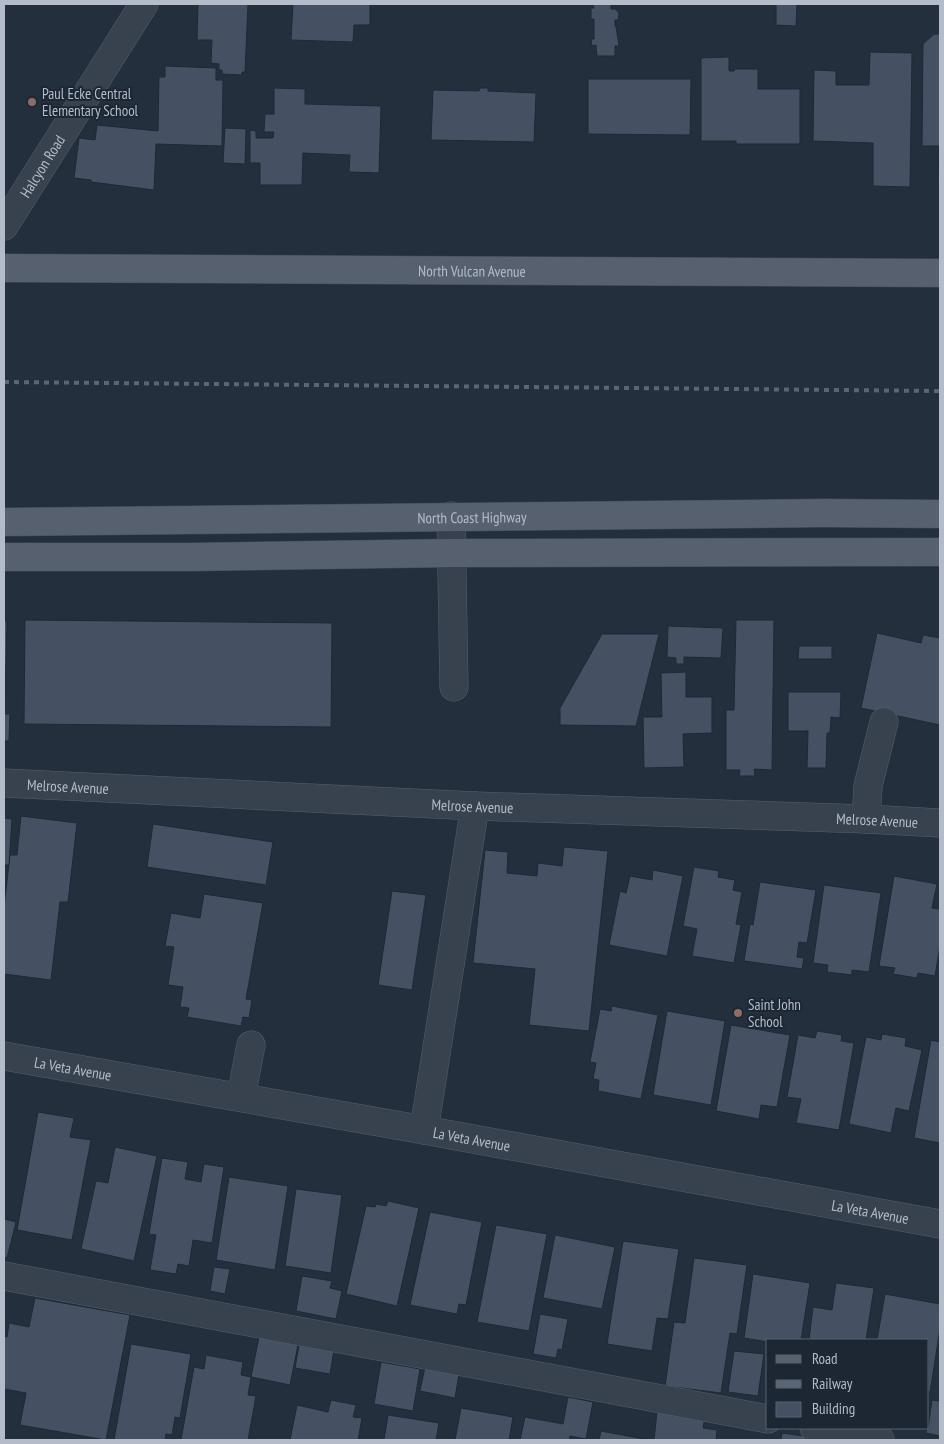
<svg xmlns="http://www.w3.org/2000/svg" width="944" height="1444" font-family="'PT Sans Narrow',sans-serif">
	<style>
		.building { fill: #455162; stroke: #1f2835 }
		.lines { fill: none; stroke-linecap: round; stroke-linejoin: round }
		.minor-casing { stroke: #565f6c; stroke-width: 29 }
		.major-casing { stroke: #414a57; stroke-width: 29 }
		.minor { stroke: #38414e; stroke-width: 28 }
		.major { stroke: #56606e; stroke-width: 28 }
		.rail { stroke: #5a6575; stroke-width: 4; stroke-dasharray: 5 5; stroke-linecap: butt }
		.education-dot { fill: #8d6e63; stroke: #1d2633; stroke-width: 2 }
		.labels { text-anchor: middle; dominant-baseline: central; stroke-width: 4; stroke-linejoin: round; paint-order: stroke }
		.poi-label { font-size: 15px; fill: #b4bcc9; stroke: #1d2633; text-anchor: start }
		.street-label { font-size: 15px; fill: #b4bcc9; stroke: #1d2633 }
	</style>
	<rect width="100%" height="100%" fill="#242f3e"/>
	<g class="building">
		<polygon points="198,4 248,4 245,72 242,72 242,75 222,74 222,70 219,70 219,64 211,63 212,40 197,40"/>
		<polygon points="293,4 370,4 370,25 354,25 353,42 291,40"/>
		<polygon points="593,4 611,4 611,9 615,9 619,13 618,20 615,20 615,26 616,27 619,46 615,46 615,56 597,56 596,45 592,46 591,39 594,39 594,19 591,19 591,8 594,8"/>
		<polygon points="776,4 797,4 796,26 776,25"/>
		<polygon points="934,34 940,34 940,182 938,182 939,146 922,146 923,44"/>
		<polygon points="870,52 912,53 910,187 873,186 873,143 813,141 814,70 836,71 836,85 869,85"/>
		<polygon points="729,57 729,71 734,71 735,69 758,69 758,89 800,89 800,144 736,144 736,141 701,141 701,58"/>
		<polygon points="165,66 216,68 216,80 223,80 222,146 156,144 154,190 91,182 91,180 74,178 79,138 95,140 97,125 158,131 159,77 165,77"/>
		<polygon points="588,79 691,79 690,135 588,134"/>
		<polygon points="274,88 305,89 305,104 381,106 379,173 349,172 350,155 303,153 302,185 260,185 260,163 250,163 250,130 256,131 256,138 273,138 274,132 264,132 265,114 274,114"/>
		<polygon points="480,88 488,88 488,91 536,93 534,142 431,140 433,90 479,91"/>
		<polygon points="225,128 246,129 245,164 223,163"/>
		<polygon points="25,620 332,623 331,727 24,724"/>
		<polygon points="736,620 774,620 772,770 754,769 755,776 739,776 740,770 726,770 726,710 734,710"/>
		<polygon points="4,621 7,621 5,699 4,699"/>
		<polygon points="668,626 723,628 721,658 684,657 684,664 676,664 676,658 667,657"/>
		<polygon points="877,633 921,643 923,635 940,638 940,725 861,708"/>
		<polygon points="602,634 659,634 636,726 560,725 560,708"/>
		<polygon points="799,646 832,646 832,659 798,659"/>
		<polygon points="686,672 686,697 712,697 712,733 683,734 684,767 644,768 643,717 662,717 661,673"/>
		<polygon points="788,692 841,692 840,718 831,717 830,733 827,733 826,768 807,768 808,731 788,731"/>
		<polygon points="4,714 10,714 9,741 4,741"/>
		<polygon points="21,816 77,823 68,902 60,902 51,980 4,974 4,907 10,855 17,855"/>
		<polygon points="4,818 12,819 9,865 4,865 4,871"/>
		<polygon points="153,824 273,842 266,885 147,867"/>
		<polygon points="564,847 608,851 589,1031 529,1025 535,969 473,963 485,850 508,852 507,873 537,876 538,863 562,866"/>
		<polygon points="694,867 719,871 718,877 735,880 733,890 742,892 736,924 741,925 734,963 692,956 697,929 683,926"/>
		<polygon points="653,870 683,876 667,956 609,945 620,891 626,893 630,876 652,880"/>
		<polygon points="894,876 937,884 932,908 940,909 940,946 935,976 918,973 917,978 893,974 895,968 879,966"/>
		<polygon points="760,882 816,890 807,943 799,942 797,957 804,958 802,969 744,961 750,924 753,925"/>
		<polygon points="824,885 881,893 869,972 852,970 852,975 827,972 828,965 813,963"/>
		<polygon points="392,891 426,895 412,990 378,985"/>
		<polygon points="204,894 263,903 246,999 252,1000 249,1018 243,1017 241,1026 187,1017 189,1008 180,1007 183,987 168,985 174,947 165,946 171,913 200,918"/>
		<polygon points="612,1006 658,1015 641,1099 598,1091 599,1080 593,1079 596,1063 590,1062 600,1009 611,1011"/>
		<polygon points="667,1011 725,1021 711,1105 653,1095"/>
		<polygon points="731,1025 790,1035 777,1107 761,1105 759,1119 716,1111"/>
		<polygon points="817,1031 842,1035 841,1041 854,1043 839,1130 796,1123 801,1099 787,1097 798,1035 815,1038"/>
		<polygon points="882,1034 906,1038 905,1046 922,1050 909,1111 896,1108 891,1133 849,1124 866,1037 881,1040"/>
		<polygon points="931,1040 940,1042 940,1143 914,1138"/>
		<polygon points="38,1112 74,1118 70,1137 91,1140 72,1240 17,1230"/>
		<polygon points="115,1147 157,1156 134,1261 81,1249 96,1181 108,1183"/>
		<polygon points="162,1158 188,1162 185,1179 201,1182 204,1164 224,1167 212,1243 193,1240 189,1266 178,1264 176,1274 150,1270 156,1235 149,1234"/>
		<polygon points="229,1177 288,1186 275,1270 216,1260"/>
		<polygon points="296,1189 342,1195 331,1273 285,1266"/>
		<polygon points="388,1201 419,1208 397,1306 346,1294 366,1206 375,1207 376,1204 386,1206"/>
		<polygon points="430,1212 482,1222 466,1305 459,1304 457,1314 410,1305"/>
		<polygon points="4,1219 16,1222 7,1258 4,1257"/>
		<polygon points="496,1225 547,1234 529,1331 477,1322"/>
		<polygon points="555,1235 615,1247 602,1309 543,1298"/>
		<polygon points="623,1241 679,1249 668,1319 657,1318 652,1351 607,1344"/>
		<polygon points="694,1258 747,1265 737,1334 730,1333 721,1393 665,1386 674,1322 685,1323"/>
		<polygon points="214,1267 230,1269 225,1294 210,1291"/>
		<polygon points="753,1274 810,1283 801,1340 768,1340 768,1342 744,1338"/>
		<polygon points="302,1276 332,1281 330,1288 342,1291 336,1319 296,1311"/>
		<polygon points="836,1283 874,1288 866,1340 809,1340 813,1307 832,1310"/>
		<polygon points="885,1294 940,1304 940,1329 930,1392 928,1392 928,1340 877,1340"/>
		<polygon points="35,1298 130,1315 106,1440 20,1425 26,1393 4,1389 4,1336 7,1337 9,1323 29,1327"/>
		<polygon points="540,1314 568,1319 562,1350 558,1349 556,1358 533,1354"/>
		<polygon points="259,1337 298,1345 290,1385 251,1377"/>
		<polygon points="131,1344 191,1354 180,1418 175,1417 172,1435 166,1434 165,1440 114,1440"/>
		<polygon points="299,1345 334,1350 330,1374 295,1368"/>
		<polygon points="734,1351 764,1354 758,1396 728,1392"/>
		<polygon points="206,1355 243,1362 241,1375 251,1377 248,1395 256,1396 248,1440 181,1440 194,1367 204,1369"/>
		<polygon points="381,1362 420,1369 413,1411 374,1404"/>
		<polygon points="425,1367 459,1374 455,1398 420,1391"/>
		<polygon points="568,1397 593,1402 586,1439 570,1436 569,1440 520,1440 525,1417 563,1424"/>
		<polygon points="331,1400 356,1405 353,1417 362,1418 358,1440 290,1440 297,1405 328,1412"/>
		<polygon points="932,1400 940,1401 940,1436 926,1433 927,1428 928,1428"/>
		<polygon points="461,1408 513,1417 509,1440 455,1440"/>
		<polygon points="657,1412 705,1417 703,1428 717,1430 716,1440 654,1440"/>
		<polygon points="388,1415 439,1423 436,1440 384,1440"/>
		<polygon points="601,1431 644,1439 644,1440 599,1440"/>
		<polygon points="782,1433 817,1438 817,1440 781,1440"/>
	</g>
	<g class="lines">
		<defs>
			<g id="minor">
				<path id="s1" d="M4,226L144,4"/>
				<polyline points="451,516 454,687"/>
				<path id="s2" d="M4,783L475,806L866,819L940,823"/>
				<polyline points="866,819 868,786 884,722"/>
				<path id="s3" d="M4,1056L424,1130L940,1224"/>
				<polyline points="241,1097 251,1045"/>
				<polyline points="424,1130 475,806"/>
				<polyline points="4,1276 768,1419"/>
				<polyline points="814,1428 880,1440"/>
			</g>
			<g id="major">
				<path id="s4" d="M4,268L940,273"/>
				<path id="s5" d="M4,522L824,513L940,514"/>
				<polyline points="4,557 190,557 452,553 940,552"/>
			</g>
		</defs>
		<use href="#minor" class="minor-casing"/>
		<use href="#major" class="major-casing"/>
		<use href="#minor" class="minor"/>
		<use href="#major" class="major"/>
		<polyline class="rail" points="4,382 940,391"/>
	</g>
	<g class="education-dot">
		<circle cx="32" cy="102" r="5"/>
		<circle cx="738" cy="1013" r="5"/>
	</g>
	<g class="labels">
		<g class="poi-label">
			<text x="42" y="93">Paul Ecke Central<tspan x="42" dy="17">Elementary School</tspan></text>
			<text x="748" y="1004">Saint John<tspan x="748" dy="17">School</tspan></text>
		</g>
		<g class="street-label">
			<text stroke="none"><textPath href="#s1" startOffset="71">Halcyon Road</textPath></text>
			<text stroke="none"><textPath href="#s4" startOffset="468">North Vulcan Avenue</textPath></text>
			<text stroke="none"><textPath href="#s5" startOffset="468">North Coast Highway</textPath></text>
			<text stroke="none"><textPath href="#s2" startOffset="64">Melrose Avenue</textPath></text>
			<text stroke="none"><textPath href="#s2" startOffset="469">Melrose Avenue</textPath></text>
			<text stroke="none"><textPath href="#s2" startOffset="874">Melrose Avenue</textPath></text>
			<text stroke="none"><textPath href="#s3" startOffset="70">La Veta Avenue</textPath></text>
			<text stroke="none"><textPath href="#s3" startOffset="475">La Veta Avenue</textPath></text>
			<text stroke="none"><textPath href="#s3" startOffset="880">La Veta Avenue</textPath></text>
		</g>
	</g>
	<rect width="944" height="1444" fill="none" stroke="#b4bcc9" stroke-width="10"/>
	<rect x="766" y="1339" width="162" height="90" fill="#1d2633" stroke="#59626f"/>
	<rect x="776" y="1355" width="25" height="8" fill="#56606e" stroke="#59626f"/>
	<text x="812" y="1364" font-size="15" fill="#b4bcc9">Road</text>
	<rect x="776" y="1380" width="25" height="8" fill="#5a6575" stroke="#59626f"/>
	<text x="812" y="1389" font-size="15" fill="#b4bcc9">Railway</text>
	<rect x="776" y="1402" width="25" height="15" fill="#455162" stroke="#59626f"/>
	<text x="812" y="1414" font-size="15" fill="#b4bcc9">Building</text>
</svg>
